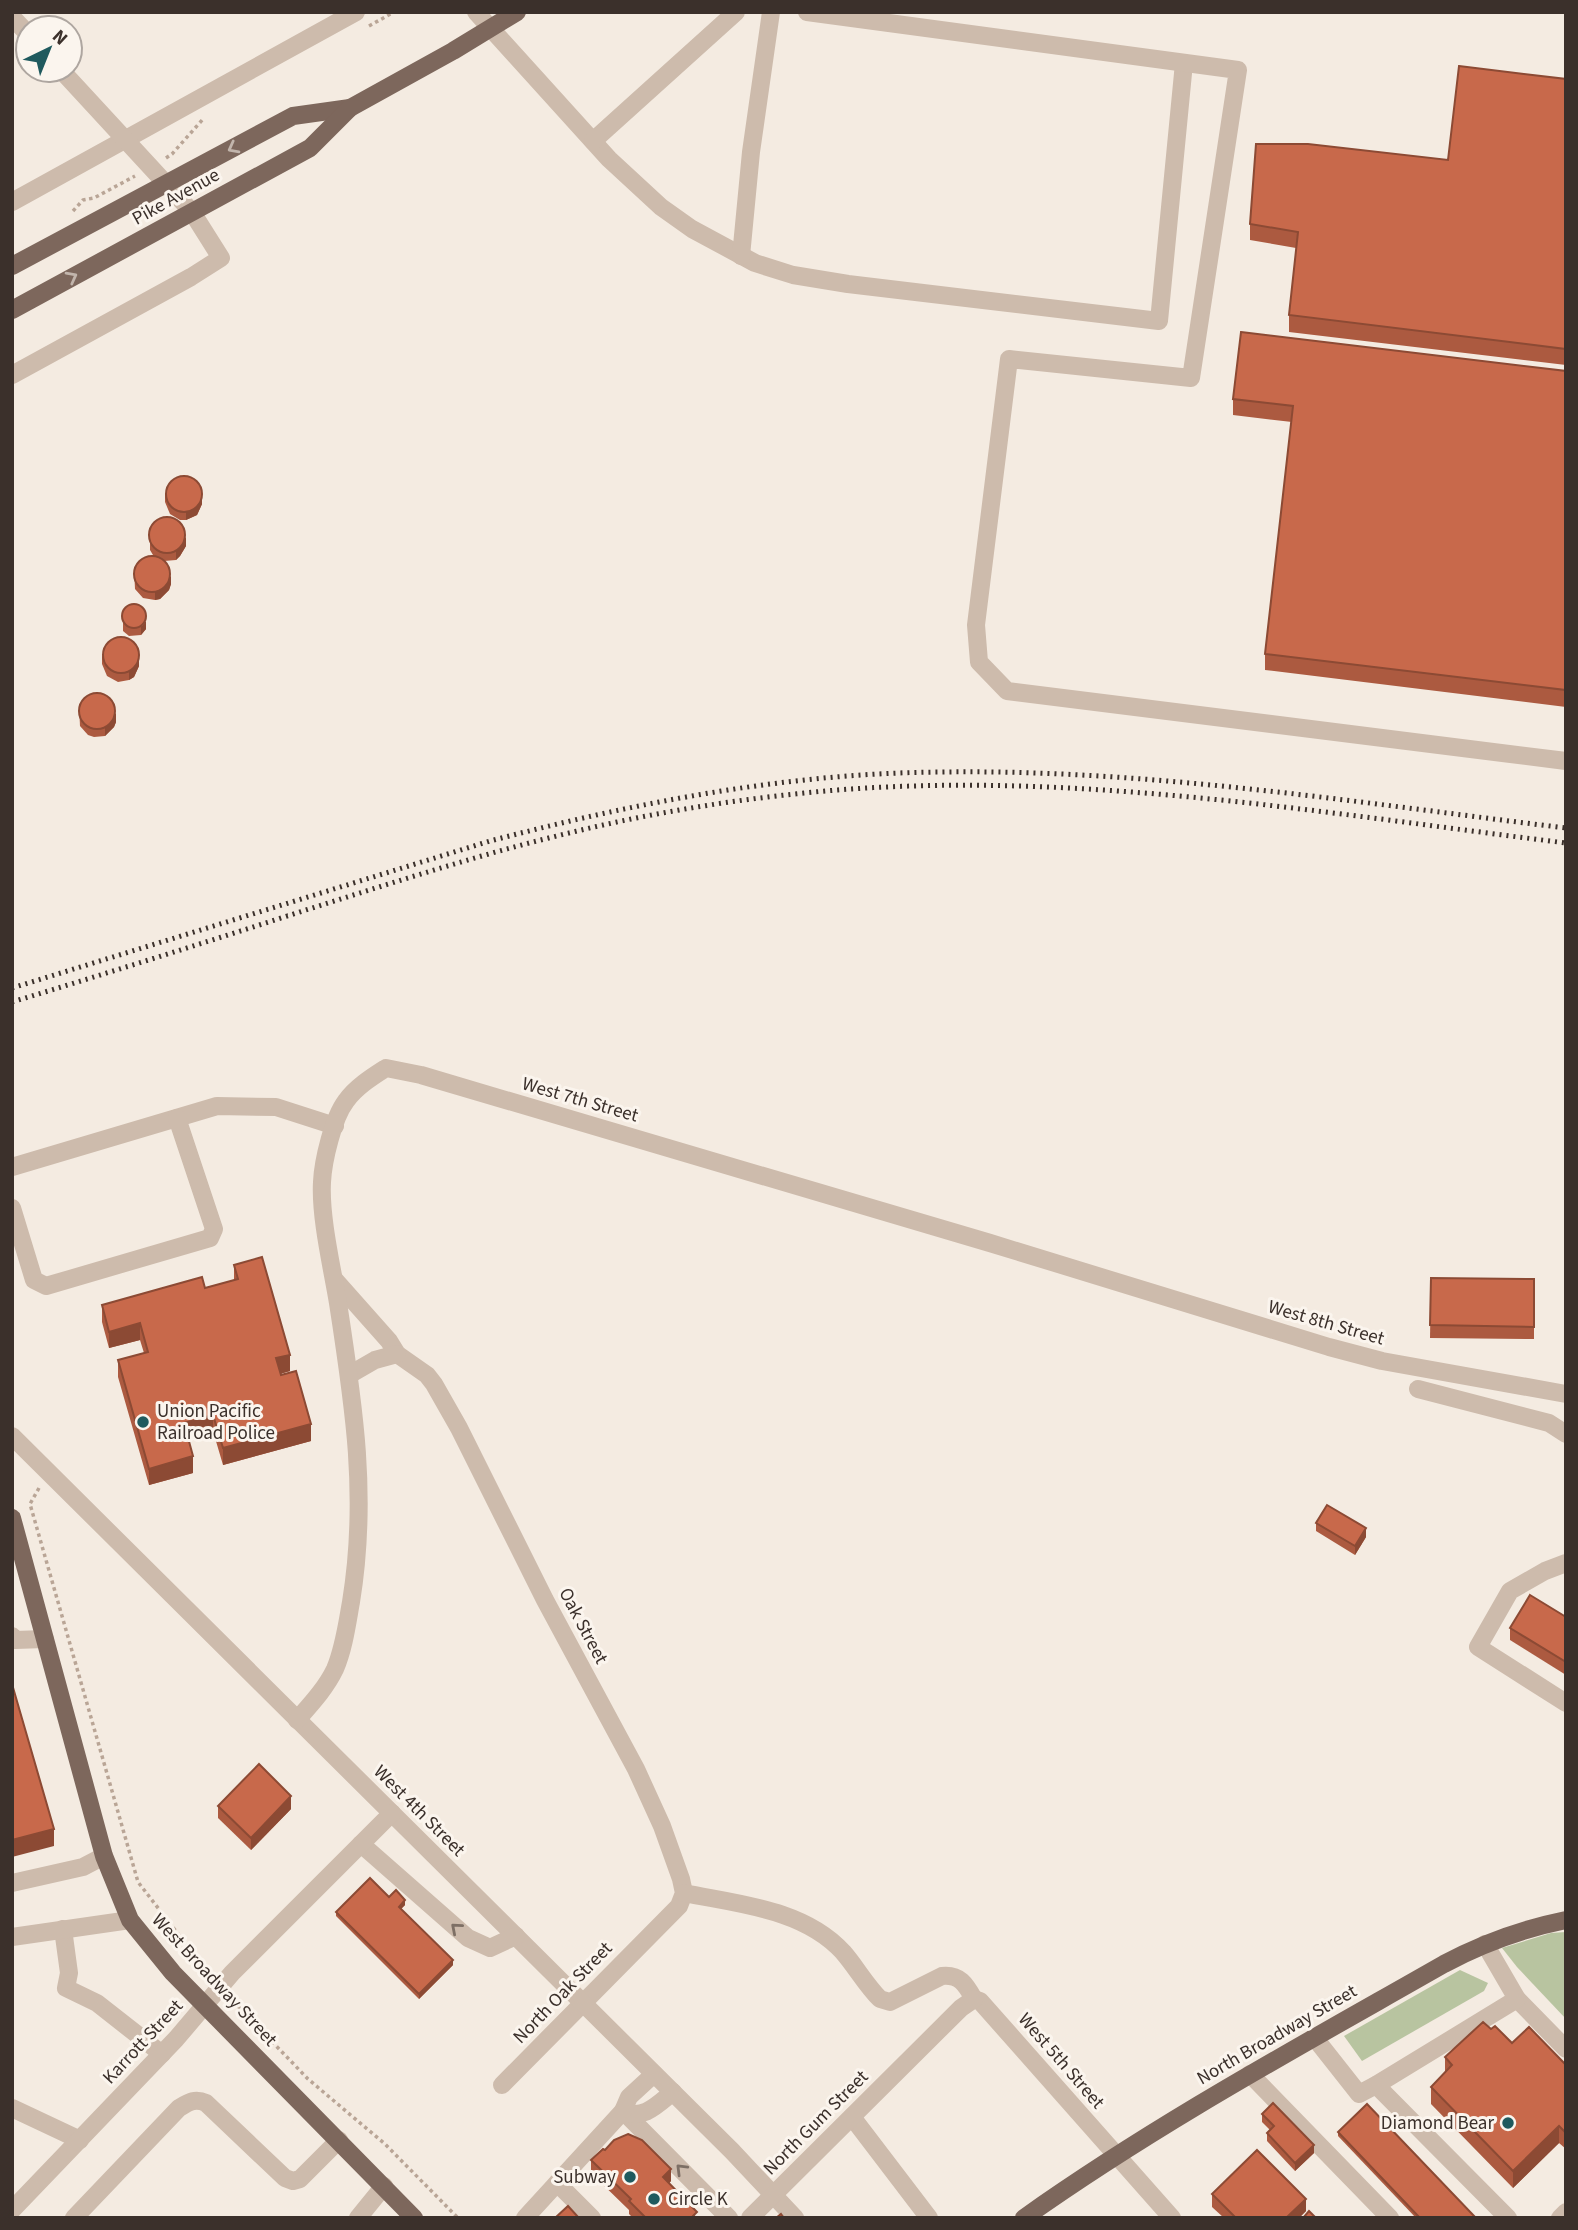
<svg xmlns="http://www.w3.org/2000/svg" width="1578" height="2230" font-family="'Source Sans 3',sans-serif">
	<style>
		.grass { fill: #b8c4a0 }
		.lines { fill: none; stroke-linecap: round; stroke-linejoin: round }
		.path { stroke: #b9a596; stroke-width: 3.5; stroke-dasharray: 3.5 3.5; stroke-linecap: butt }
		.minor { stroke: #cdbbac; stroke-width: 18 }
		.major { stroke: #7d675c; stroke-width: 18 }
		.rail { stroke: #3b302b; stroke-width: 5; stroke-dasharray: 2 5; stroke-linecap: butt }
		.wall { fill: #ac5a40 }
		.shaded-wall { fill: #8c4a34 }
		.building { fill: #c8694b; stroke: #8c4a34; stroke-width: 2 }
		.oneway { stroke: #c2b5ac }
		.oneway2 { stroke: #7d6f65 }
		.poi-dot { fill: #1f5a5e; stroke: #fbf5ee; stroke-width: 2.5 }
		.labels { text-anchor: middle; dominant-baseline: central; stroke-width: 6; stroke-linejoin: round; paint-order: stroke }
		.street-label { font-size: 19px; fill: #3b302b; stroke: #fbf5ee }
		.poi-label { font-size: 19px; fill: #3b302b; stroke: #fbf5ee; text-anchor: start }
	</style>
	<rect width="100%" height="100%" fill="#f4ebe1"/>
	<g class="grass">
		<polygon points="1566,1932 1566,2019 1517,1967 1502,1948 1551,1933"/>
		<polygon points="1460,1970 1488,1983 1484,1991 1362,2061 1344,2036"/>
	</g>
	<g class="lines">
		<g class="path">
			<polyline points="369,26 394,12"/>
			<polyline points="166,158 172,154 204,118"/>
			<polyline points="73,211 83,200 94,198 135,176"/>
			<polyline points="39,1488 30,1504 138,1882 209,1974"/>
			<polyline points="233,2001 308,2079 385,2144 458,2218"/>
		</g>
		<g class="minor">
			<polyline points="476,12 609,159 661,207 692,229 755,263 793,275 848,284 1159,321 1184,63"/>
			<polyline points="807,12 1238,70 1191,378 1009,359 976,625 979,662 1007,691 1566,761"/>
			<polyline points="12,17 28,34"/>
			<polyline points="593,141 736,12"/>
			<polyline points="12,202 356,12"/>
			<polyline points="741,256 751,152 771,12"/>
			<polyline points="12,375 191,277 221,258 192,212 61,70"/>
			<polyline points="12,1167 217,1106 276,1107 335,1126"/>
			<polyline points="12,1208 34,1280 46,1286 210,1238 214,1229 177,1118"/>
			<polyline points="334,1279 389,1341 397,1354 427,1375 434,1384 459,1428 545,1600 636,1769 662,1826 681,1879 684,1893 679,1906 502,2085"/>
			<polyline points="349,1375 375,1360 397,1354"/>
			<polyline points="1418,1389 1549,1423 1566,1434"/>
			<polyline points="12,1436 732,2151 795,2218"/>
			<polyline points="1566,1563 1545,1571 1510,1591 1478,1647 1566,1703"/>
			<polyline points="12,1636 15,1640 45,1639"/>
			<path d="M297,1720C311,1704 326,1688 335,1669C344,1648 347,1624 351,1602C368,1498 354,1406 338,1303C332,1267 320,1217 322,1182C323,1161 333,1118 346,1101C356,1087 372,1077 386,1068L421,1075L990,1243L1329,1347L1382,1361L1566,1394"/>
			<polyline points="361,1844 468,1938 490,1948 516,1936"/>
			<polyline points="12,1883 83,1867 104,1856"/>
			<path d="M684,1893C738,1904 804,1909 843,1952C856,1967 866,1985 880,1999L890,2002L942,1976C960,1974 966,1985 974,1999"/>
			<polyline points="63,1929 69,1973 66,1988 97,2003 162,2054"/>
			<polyline points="12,1937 130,1920"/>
			<polyline points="974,1999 980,2001 1172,2218"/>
			<polyline points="1517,1999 1566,2049"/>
			<polyline points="1314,2037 1359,2094 1376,2085 1517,1999 1485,1944"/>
			<polyline points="1250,2074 1390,2218"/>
			<polyline points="1376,2085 1508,2218"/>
			<polyline points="12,2108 80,2140"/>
			<polyline points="623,2111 729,2218"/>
			<path d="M623,2111C643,2121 658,2104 673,2092"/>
			<polyline points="852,2117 929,2218"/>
			<polyline points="557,2183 592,2218"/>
			<polyline points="12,2210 176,2039 232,1973 392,1813"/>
			<path d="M74,2218L179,2108C189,2102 195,2098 206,2103L285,2178L293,2181L300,2179L339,2140"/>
			<polyline points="358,2218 384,2186"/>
			<polyline points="525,2218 623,2111 629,2097 654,2074"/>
			<polyline points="750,2218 961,2008 974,1999"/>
			<polyline points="1560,2218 1566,2212"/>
		</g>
		<g class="major">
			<polyline points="12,266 293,116 350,108"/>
			<polyline points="12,310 310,148 350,108 453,51 517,12"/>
			<polyline points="12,1518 104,1856 130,1920 173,1973 414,2218"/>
			<path d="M1024,2218C1158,2123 1302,2045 1444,1964C1483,1943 1522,1929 1566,1920"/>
		</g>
		<g class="rail">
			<path d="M12,988L490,841C638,802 788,773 942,772C1151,769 1359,803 1566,828"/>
			<path d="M12,1002C111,972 210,941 309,909C395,882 481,854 569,833C646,814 725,801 804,793C1059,767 1314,812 1566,843"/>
		</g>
	</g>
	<g class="wall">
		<polygon points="1566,79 1566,365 1289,332 1289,315 1296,248 1250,240 1250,224 1448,160"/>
		<polygon points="1566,371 1566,707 1265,670 1265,654 1292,422 1233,415 1233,399"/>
		<polygon points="165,494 202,504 197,515 186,520 180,520 170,514 165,502"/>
		<polygon points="150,529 186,546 180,556 176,560 164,561 171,584 169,590 160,599 155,600 143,598 135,589 134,568 153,555 150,550"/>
		<polygon points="123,610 146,629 141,635 129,636 123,631"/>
		<polygon points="102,656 139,666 134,677 129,680 118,682 107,676 102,664"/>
		<polygon points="79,705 116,722 114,727 105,736 94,737 88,735 80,726"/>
		<polygon points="234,1265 290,1371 280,1374 311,1441 223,1465 213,1431 188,1438 193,1473 149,1485 118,1377 118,1360 144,1353 140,1340 109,1348 102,1322 102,1305 205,1288 234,1280"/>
		<polygon points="1431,1278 1534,1279 1534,1339 1430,1338"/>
		<polygon points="1316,1523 1366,1537 1355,1555 1316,1531"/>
		<polygon points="1566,1617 1566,1675 1510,1640 1510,1628"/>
		<polygon points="218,1806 291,1809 251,1850 218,1818"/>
		<polygon points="389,1897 405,1905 401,1909 453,1965 419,1999 336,1916 336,1912"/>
		<polygon points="1491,2029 1512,2043 1566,2065 1566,2149 1559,2143 1513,2188 1431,2104 1431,2087 1445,2072 1445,2057"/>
		<polygon points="1262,2114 1314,2153 1295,2171 1267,2141 1267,2133 1270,2130 1262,2122"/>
		<polygon points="1338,2132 1476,2218 1416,2218 1338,2136"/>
		<polygon points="591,2160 671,2181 669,2183 697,2218 633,2218 629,2214 629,2210 591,2173"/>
		<polygon points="1212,2194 1306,2211 1299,2218 1224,2218 1212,2207"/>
	</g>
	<g class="shaded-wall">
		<polygon points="202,496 202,504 197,515 186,520 186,512"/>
		<polygon points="186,537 186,546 180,556 176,560 176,551"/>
		<polygon points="171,576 171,584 169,590 160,599 155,600 155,592"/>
		<polygon points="146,621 146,629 141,635 141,627"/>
		<polygon points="139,658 139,666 134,677 129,680 129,672"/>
		<polygon points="116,713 116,722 114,727 105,736 105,727"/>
		<polygon points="140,1323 140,1340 109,1348 109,1332"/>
		<polygon points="290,1355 290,1371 276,1375 276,1358"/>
		<polygon points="213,1415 213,1431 184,1440 184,1423"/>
		<polygon points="311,1424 311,1441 223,1465 223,1448"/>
		<polygon points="193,1456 193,1473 149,1485 149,1469"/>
		<polygon points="1366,1528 1366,1537 1355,1555 1355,1546"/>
		<polygon points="291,1796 291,1809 251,1850 251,1838"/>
		<polygon points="54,1829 54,1846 12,1857 12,1840"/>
		<polygon points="405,1900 405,1905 399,1911 399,1907"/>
		<polygon points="453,1960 453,1965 419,1999 419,1994"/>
		<polygon points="1559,2126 1559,2143 1513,2188 1513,2171"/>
		<polygon points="1314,2145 1314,2153 1295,2171 1295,2163"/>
		<polygon points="671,2169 671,2181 663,2190 663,2177"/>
		<polygon points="1306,2199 1306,2211 1299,2218 1286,2218"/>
	</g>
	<g class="building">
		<polygon points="1459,66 1566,79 1566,349 1289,315 1298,232 1250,224 1256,144 1308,144 1448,160"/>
		<polygon points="1241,332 1566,371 1566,690 1265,654 1293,406 1233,399"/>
		<circle cx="184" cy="494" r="18"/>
		<circle cx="167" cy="535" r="18"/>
		<circle cx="152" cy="574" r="18"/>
		<circle cx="134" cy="616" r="12"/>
		<circle cx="121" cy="655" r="18"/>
		<circle cx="97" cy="711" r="18"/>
		<polygon points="262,1257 290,1355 276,1358 281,1375 296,1371 311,1424 223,1448 213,1415 184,1423 193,1456 149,1469 118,1360 148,1352 140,1323 109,1332 102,1305 202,1277 205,1288 238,1279 234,1265"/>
		<polygon points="1431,1278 1534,1279 1534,1327 1430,1325"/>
		<polygon points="1327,1505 1366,1528 1355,1546 1316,1523"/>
		<polygon points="1530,1595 1566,1617 1566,1662 1510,1628"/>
		<polygon points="12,1684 54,1829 12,1840"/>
		<polygon points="259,1764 291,1796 251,1838 218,1806"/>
		<polygon points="370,1878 389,1897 396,1890 405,1900 399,1907 453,1960 419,1994 336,1912"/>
		<polygon points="1483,2022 1491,2029 1495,2026 1512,2043 1529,2027 1566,2065 1566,2133 1559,2126 1513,2171 1431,2087 1452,2065 1445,2057"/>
		<polygon points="1273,2103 1314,2145 1295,2163 1267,2133 1274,2126 1262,2114"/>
		<polygon points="1367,2104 1476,2218 1420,2218 1338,2132"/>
		<polygon points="628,2134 642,2140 671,2169 663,2177 697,2212 691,2218 646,2218 629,2201 631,2199 591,2160 603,2149 605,2150 614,2140"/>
		<polygon points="1257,2150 1306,2199 1286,2218 1236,2218 1212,2194"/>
		<polygon points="568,2206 579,2218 555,2218"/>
		<polygon points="1309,2211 1316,2218 1303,2218"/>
		<polygon points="781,2214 784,2218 776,2218"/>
	</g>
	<defs><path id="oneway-chevron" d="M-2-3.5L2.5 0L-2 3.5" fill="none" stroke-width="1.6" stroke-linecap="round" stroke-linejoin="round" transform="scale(1.75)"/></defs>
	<g class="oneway">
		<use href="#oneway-chevron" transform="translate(233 148) rotate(152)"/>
		<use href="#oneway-chevron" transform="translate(72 277) rotate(-28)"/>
	</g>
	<g class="oneway2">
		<use href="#oneway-chevron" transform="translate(456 1928) rotate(-139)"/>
		<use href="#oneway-chevron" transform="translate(681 2169) rotate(-135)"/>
	</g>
	<g class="poi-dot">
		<circle cx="143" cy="1422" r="7"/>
		<circle cx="1508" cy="2123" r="7"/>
		<circle cx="630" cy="2177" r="7"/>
		<circle cx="654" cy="2199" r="7"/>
	</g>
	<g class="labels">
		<g class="street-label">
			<text transform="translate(176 197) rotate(-29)">Pike Avenue</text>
			<text transform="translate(580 1100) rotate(16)">West 7th Street</text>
			<text transform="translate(1326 1323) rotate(16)">West 8th Street</text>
			<text transform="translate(583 1626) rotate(62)">Oak Street</text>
			<text transform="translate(419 1811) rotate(45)">West 4th Street</text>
			<text transform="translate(214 1980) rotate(47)">West Broadway Street</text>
			<text transform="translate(563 1993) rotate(-46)">North Oak Street</text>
			<text transform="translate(1277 2035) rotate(-30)">North Broadway Street</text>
			<text transform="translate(143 2042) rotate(-47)">Karrott Street</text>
			<text transform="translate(1061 2061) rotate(49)">West 5th Street</text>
			<text transform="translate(816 2123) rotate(-45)">North Gum Street</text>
		</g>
		<g class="poi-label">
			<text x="157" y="1411">Union Pacific<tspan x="157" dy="22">Railroad Police</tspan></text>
			<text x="1494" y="2123" text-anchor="end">Diamond Bear</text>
			<text x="616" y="2177" text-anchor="end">Subway</text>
			<text x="668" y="2199">Circle K</text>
		</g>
	</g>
	<rect width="1578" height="2230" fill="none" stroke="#3b302b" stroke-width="28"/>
	<g transform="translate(49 49) rotate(43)"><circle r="33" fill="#fbf5ee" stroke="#aea6a0" stroke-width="2"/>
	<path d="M0-5L12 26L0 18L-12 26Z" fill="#1f5a5e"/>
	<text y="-10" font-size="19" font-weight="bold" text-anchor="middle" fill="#3b302b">N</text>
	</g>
</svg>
